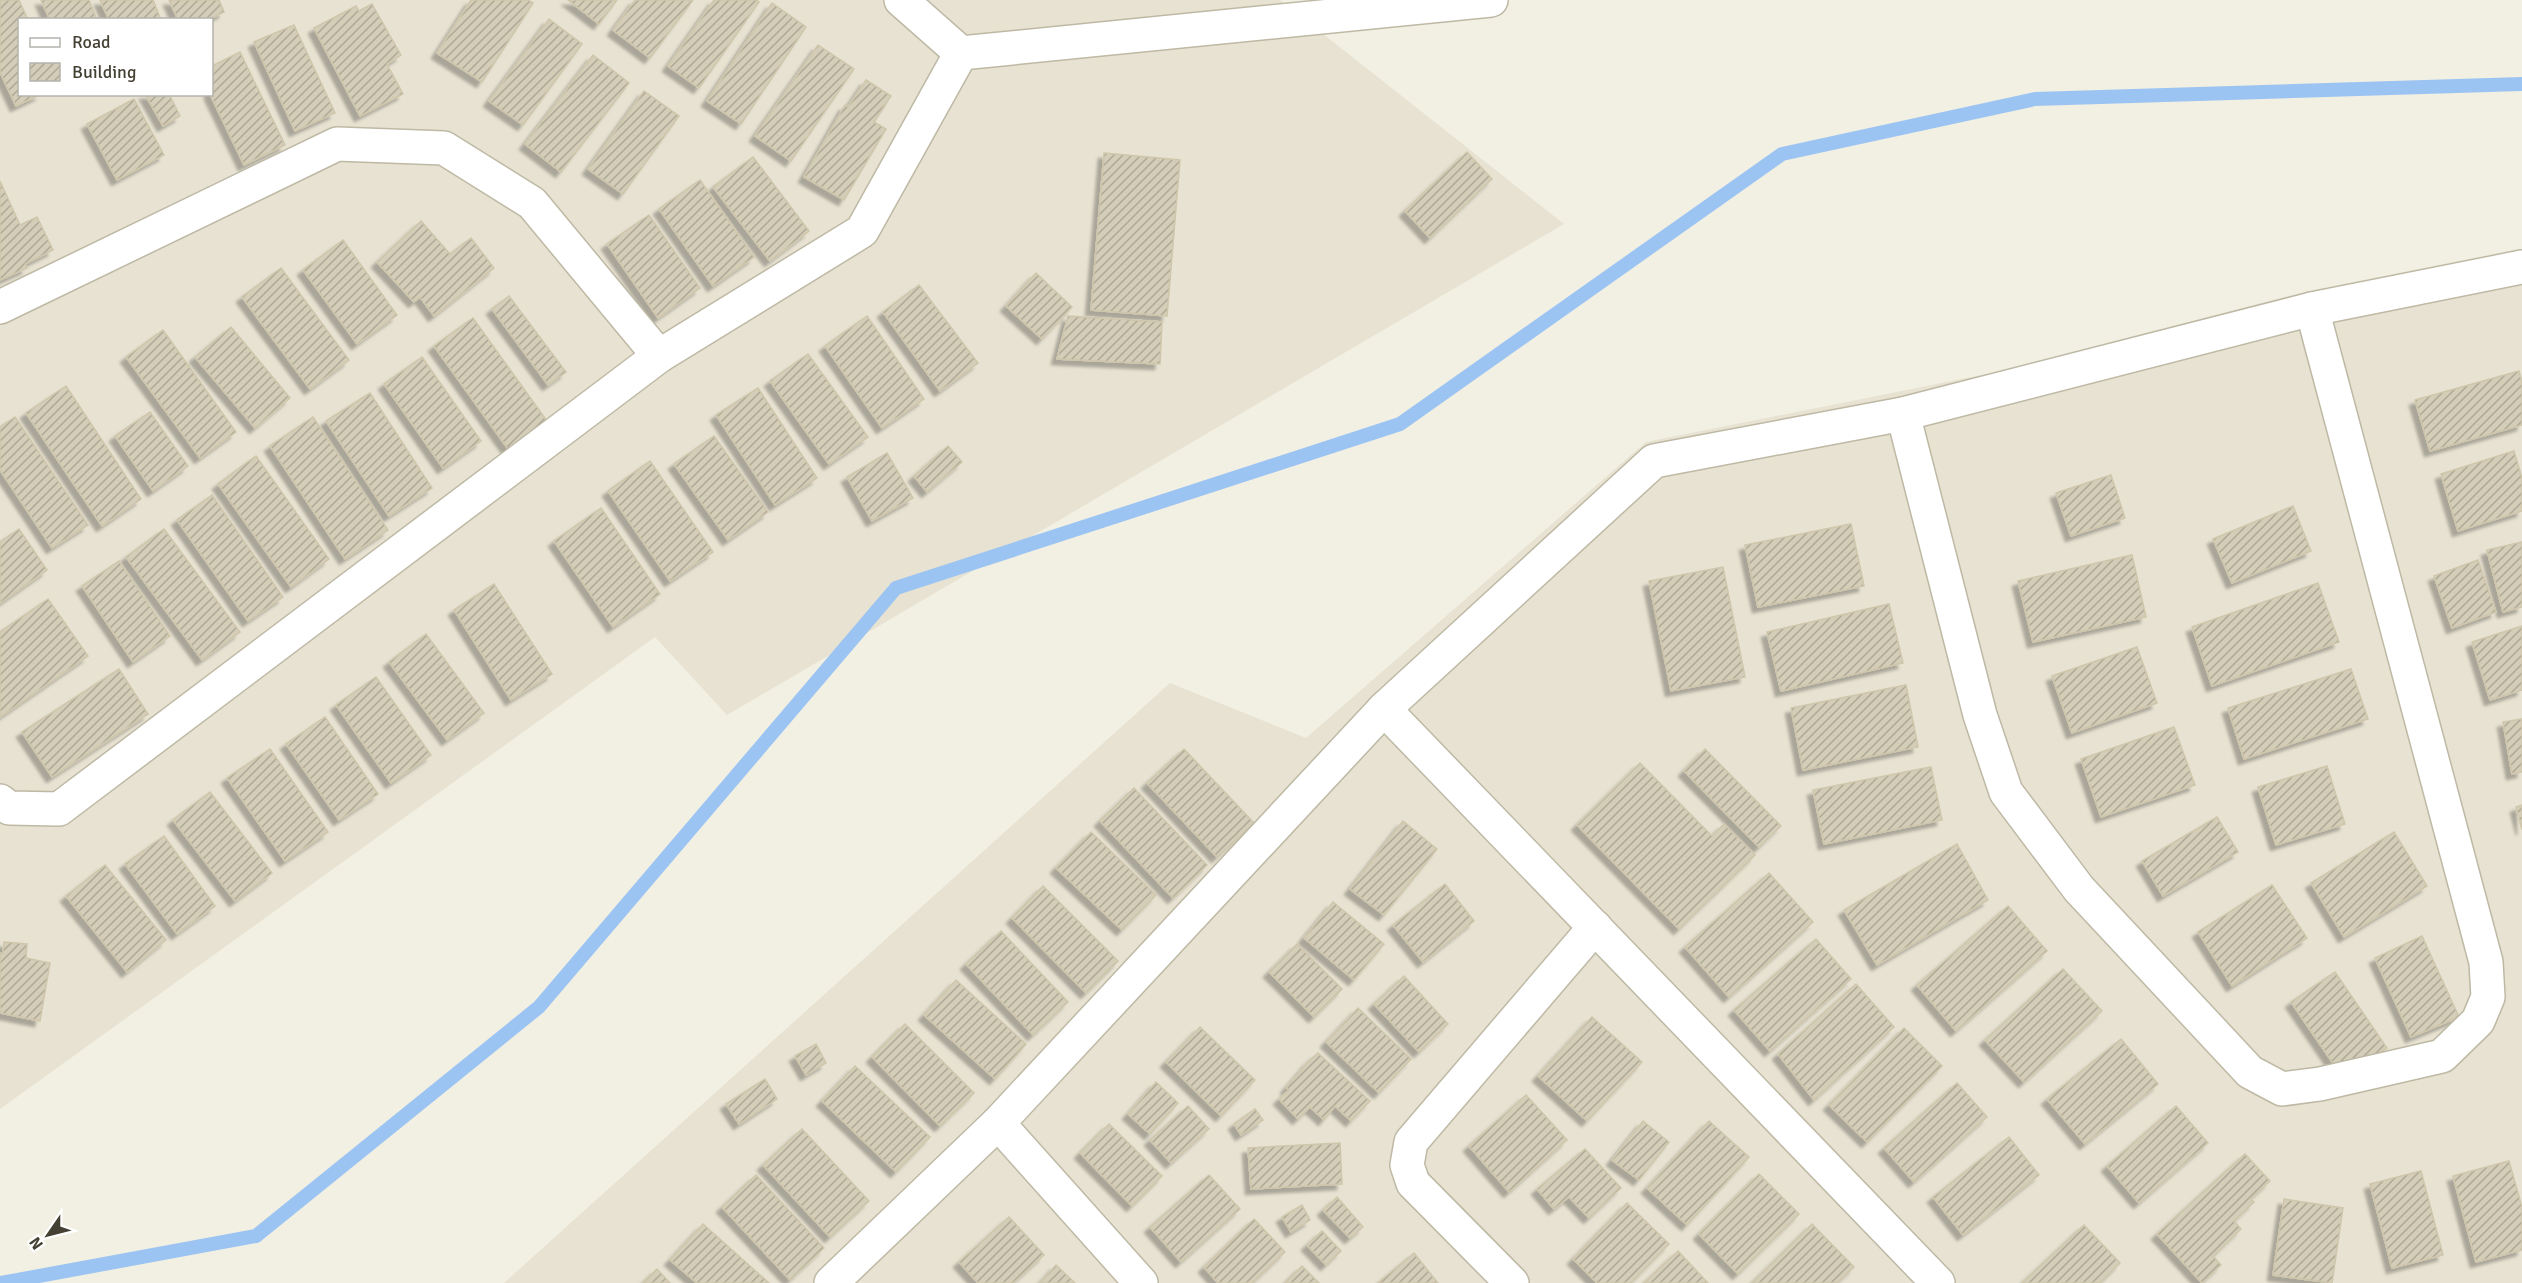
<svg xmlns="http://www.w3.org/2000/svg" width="2522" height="1283" font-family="Signika,sans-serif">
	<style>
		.residential { fill: #e7e2d1; fill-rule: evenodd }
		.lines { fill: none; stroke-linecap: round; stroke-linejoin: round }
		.stream { stroke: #9cc4f3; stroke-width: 14 }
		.building { fill: url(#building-hatch); stroke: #cfc6ab; stroke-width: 1.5; filter: url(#shadow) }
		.minor-casing { stroke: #beb9a5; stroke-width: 36 }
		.minor { stroke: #fff; stroke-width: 33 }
	</style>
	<defs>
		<pattern id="building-hatch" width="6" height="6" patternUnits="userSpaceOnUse" patternTransform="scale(1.5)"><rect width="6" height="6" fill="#d4cdb8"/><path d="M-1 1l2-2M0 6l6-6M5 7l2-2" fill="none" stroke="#aea896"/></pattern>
		<filter id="shadow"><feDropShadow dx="-5.5" dy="5.5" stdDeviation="1.5" flood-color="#0004"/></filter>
	</defs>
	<rect width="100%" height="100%" fill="#f2f0e3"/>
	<g class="residential">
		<path d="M0,0H1280L1564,224L727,715L655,637L0,1109ZM20,20H212V94H20Z"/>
		<polygon points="2522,267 2522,1283 504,1283 1170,683 1306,738 1646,442"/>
	</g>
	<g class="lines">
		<polyline class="stream" points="1,1283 256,1236 539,1007 896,588 1400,424 1782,154 2035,99 2522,84"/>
	</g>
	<g class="building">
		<polygon points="0,0 19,0 28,20 20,20 20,94 41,94 16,106 0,72"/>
		<polygon points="41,0 89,0 97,20 50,20"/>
		<polygon points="100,0 153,0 161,20 109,20"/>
		<polygon points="169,0 219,0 224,12 208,20 178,20"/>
		<polygon points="471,0 528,0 533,3 482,82 437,53"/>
		<polygon points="568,0 617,0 599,24"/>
		<polygon points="635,0 693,0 650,58 613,30"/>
		<polygon points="714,0 756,0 759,2 699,88 668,66"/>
		<polygon points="772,3 806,27 741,124 707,101"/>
		<polygon points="372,4 401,55 387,64 403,94 360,116 314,28 356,6 359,11"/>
		<polygon points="549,19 582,44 523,125 489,101"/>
		<polygon points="294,25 335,113 295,131 254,42"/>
		<polygon points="818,45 854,69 791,161 755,136"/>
		<polygon points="240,52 285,145 244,165 210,94 212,66"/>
		<polygon points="593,55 629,83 561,172 525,144"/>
		<polygon points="866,80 891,96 874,122 886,129 844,200 804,177 845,105 848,107"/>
		<polygon points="644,91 679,116 623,194 588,169"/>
		<polygon points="145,94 169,94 180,116 163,126"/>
		<polygon points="134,99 164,155 117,180 87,124"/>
		<polygon points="1467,152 1492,179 1430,238 1405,211"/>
		<polygon points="1104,153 1180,160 1167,316 1091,310"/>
		<polygon points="753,157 809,231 770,261 713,187"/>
		<polygon points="700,180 754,257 713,286 659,209"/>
		<polygon points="0,181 20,225 37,217 53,250 25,264 27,268 0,280"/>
		<polygon points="649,215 700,288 658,318 607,244"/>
		<polygon points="421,221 450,254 471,238 494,268 434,316 420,297 414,302 377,262"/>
		<polygon points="343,240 397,315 357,344 303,270"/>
		<polygon points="281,268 349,360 310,389 242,297"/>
		<polygon points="1036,273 1072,307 1042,339 1006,306"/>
		<polygon points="919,285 978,363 940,391 883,312"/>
		<polygon points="509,296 566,372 548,385 492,309"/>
		<polygon points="867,316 924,399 882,428 825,346"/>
		<polygon points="1068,316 1162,322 1160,364 1057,359"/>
		<polygon points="473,318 552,428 513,456 434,346"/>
		<polygon points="231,327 290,398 255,428 195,357"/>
		<polygon points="163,330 236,432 200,458 126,357"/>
		<polygon points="808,354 868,437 829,464 770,381"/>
		<polygon points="422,357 481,441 443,468 384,384"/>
		<polygon points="2519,371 2522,382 2522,425 2430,451 2415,400"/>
		<polygon points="66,386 141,499 102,526 26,413"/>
		<polygon points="758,388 817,478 775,505 716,415"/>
		<polygon points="370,393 432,488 389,516 326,421"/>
		<polygon points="150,412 188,466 153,491 115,436"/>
		<polygon points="15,417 88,525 52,548 0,470 0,427"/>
		<polygon points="313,417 388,530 345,559 270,446"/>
		<polygon points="714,436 768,512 728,540 674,464"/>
		<polygon points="948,446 962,462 927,492 914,476"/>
		<polygon points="2514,451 2522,478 2522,511 2458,531 2441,474"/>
		<polygon points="887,453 913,498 872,521 847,477"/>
		<polygon points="256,456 329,559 291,587 218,484"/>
		<polygon points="650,461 713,552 670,581 608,491"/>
		<polygon points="2111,475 2125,518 2071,536 2056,493"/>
		<polygon points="212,495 283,597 248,621 177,520"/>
		<polygon points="2293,506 2311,551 2232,583 2213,539"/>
		<polygon points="601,508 660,594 613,627 554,541"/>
		<polygon points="1851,524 1864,586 1758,607 1745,545"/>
		<polygon points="19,529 47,570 0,603 0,542"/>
		<polygon points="164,529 240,632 202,660 126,557"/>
		<polygon points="2522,542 2522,607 2503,612 2487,550"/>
		<polygon points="2132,555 2146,617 2033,642 2018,581"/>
		<polygon points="2478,560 2496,612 2452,628 2434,576"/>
		<polygon points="119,561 170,636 133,662 82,586"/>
		<polygon points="1723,567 1745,677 1671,691 1649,581"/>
		<polygon points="2318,583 2339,642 2212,686 2192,627"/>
		<polygon points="494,584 552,674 511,700 454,610"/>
		<polygon points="48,599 88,656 0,717 0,632"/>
		<polygon points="1889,604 1903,663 1781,691 1767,632"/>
		<polygon points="2522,626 2522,690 2490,700 2472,642"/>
		<polygon points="426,634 484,713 447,740 389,662"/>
		<polygon points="2137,647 2157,703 2072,733 2052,676"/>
		<polygon points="119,669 148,714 52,777 22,732"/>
		<polygon points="2351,669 2368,719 2244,759 2228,708"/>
		<polygon points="376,677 431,755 391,783 336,705"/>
		<polygon points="1906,685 1918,747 1803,770 1791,708"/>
		<polygon points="325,717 378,794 339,820 286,744"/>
		<polygon points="2522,719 2522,772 2512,774 2503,722"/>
		<polygon points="2174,727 2195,785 2101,817 2081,759"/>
		<polygon points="270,749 328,832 285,861 227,778"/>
		<polygon points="1184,749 1254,823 1217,857 1147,783"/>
		<polygon points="1705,749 1781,826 1759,847 1684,771"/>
		<polygon points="1640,763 1712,836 1724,824 1755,855 1679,929 1577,825"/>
		<polygon points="2327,766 2345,824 2276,845 2258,787"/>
		<polygon points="1931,767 1942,820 1824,844 1813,790"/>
		<polygon points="1134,788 1207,865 1173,898 1100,821"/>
		<polygon points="210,792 272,873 235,901 173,820"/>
		<polygon points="2522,805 2522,830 2516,807"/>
		<polygon points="2217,817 2238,852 2163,896 2142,861"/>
		<polygon points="1403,821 1437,849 1384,915 1350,889"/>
		<polygon points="1091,832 1156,895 1122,930 1056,868"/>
		<polygon points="2394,832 2427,886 2344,937 2311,883"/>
		<polygon points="164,836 215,906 177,934 125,864"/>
		<polygon points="1957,844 1988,900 1877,965 1844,910"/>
		<polygon points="105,865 166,940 127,972 66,896"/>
		<polygon points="1769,873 1813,922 1729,997 1685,947"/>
		<polygon points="1445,884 1474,921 1423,962 1393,925"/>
		<polygon points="2272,885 2307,938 2232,986 2198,932"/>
		<polygon points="1043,886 1118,961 1086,993 1012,918"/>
		<polygon points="1333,902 1384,944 1354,980 1304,938"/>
		<polygon points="2008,906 2047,951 1956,1031 1917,985"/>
		<polygon points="1001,931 1068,1002 1033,1035 966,964"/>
		<polygon points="2422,936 2459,1017 2411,1037 2375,958"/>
		<polygon points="1816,939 1851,979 1770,1051 1734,1010"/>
		<polygon points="4,942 27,944 26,958 50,963 40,1021 0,1013 0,953 3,954"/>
		<polygon points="1297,944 1342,989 1314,1017 1269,972"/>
		<polygon points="2063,969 2102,1011 2024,1082 1985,1040"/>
		<polygon points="2335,972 2387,1048 2343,1078 2291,1002"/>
		<polygon points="1404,976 1448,1024 1419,1052 1374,1004"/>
		<polygon points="956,980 1026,1044 995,1079 924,1015"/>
		<polygon points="1856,984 1894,1027 1814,1100 1778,1054"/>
		<polygon points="1358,1008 1411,1059 1379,1093 1326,1042"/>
		<polygon points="1592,1017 1642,1062 1587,1121 1538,1076"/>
		<polygon points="905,1024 974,1093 940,1126 872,1057"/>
		<polygon points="1200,1027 1255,1080 1221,1116 1166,1062"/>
		<polygon points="1904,1028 1942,1066 1867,1142 1829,1105"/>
		<polygon points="2121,1039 2158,1084 2085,1144 2047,1099"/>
		<polygon points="816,1044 826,1063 806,1075 795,1056"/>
		<polygon points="1318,1053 1370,1101 1351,1121 1335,1106 1324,1120 1310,1107 1298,1119 1279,1099 1289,1090 1286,1088 1308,1062"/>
		<polygon points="855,1066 930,1137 896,1172 822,1101"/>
		<polygon points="765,1079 777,1099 739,1124 726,1104"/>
		<polygon points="1156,1082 1178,1103 1150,1134 1128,1114"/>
		<polygon points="1957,1083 1987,1117 1914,1182 1884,1148"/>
		<polygon points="1526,1095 1567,1140 1509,1192 1469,1146"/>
		<polygon points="1188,1106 1209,1129 1171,1163 1150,1140"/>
		<polygon points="2176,1106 2208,1143 2139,1203 2107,1166"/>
		<polygon points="1255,1109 1263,1120 1241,1135 1234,1124"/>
		<polygon points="1643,1121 1669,1142 1639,1180 1612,1160"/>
		<polygon points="1709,1121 1749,1157 1687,1225 1647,1188"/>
		<polygon points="1109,1124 1162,1176 1132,1206 1080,1153"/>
		<polygon points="802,1129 869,1201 830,1237 763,1165"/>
		<polygon points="2009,1137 2039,1175 1963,1235 1933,1197"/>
		<polygon points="1340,1143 1342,1184 1251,1189 1248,1148"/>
		<polygon points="1585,1149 1621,1188 1589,1218 1569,1197 1554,1209 1537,1189"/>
		<polygon points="2245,1154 2270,1181 2250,1199 2254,1202 2234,1221 2241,1229 2213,1256 2221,1265 2202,1283 2157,1234"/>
		<polygon points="2509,1161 2522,1207 2522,1250 2476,1262 2453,1176"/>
		<polygon points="2421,1171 2443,1255 2392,1268 2370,1184"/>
		<polygon points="1759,1174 1799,1214 1738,1274 1699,1234"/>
		<polygon points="756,1175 824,1248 790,1280 722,1207"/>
		<polygon points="1209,1175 1240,1209 1181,1262 1150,1227"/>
		<polygon points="1337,1197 1363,1227 1350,1238 1323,1210"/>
		<polygon points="2284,1199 2343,1208 2332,1283 2273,1275"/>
		<polygon points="1627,1203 1669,1244 1631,1283 1597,1283 1573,1259"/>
		<polygon points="1302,1205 1310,1220 1291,1232 1282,1217"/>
		<polygon points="1009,1217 1044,1255 1013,1283 978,1283 959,1262"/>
		<polygon points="1254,1219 1285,1252 1252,1283 1218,1283 1204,1267"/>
		<polygon points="703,1224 769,1283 697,1283 670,1260"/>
		<polygon points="1812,1224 1854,1267 1837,1283 1752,1283"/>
		<polygon points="2084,1225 2120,1263 2100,1283 2022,1283"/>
		<polygon points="1322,1231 1341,1251 1326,1265 1307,1245"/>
		<polygon points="1678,1251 1708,1283 1644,1283"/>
		<polygon points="1414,1253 1438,1283 1378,1283"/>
		<polygon points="1056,1265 1075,1283 1040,1283"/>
		<polygon points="1302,1266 1319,1283 1285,1283"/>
		<polygon points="657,1269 670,1283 643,1283"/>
	</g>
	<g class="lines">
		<defs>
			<g id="minor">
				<polyline points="901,0 961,53 1491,0"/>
				<polyline points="0,307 337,144 444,148 532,203 659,356"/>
				<polyline points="1903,414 1980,715 2006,792 2079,889 2250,1072 2282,1089 2320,1084 2442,1056 2478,1021 2488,997 2486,962 2312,309"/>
				<polyline points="1384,709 1938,1283"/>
				<polyline points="0,801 9,808 59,809 659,356 862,231 961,53"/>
				<polyline points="998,1123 1141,1283"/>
				<polyline points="831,1283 998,1123 1384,709 1654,461 1903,414 2312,309 2522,267"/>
				<polyline points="1512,1283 1413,1183 1407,1165 1411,1142 1595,927"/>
			</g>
		</defs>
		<use href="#minor" class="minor-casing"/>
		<use href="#minor" class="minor"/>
	</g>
	<rect x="18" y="18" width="195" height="78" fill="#ffffff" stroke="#b4b3ad" stroke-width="1.5"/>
	<rect x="30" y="38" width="30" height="9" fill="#ffffff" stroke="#b4b3ad" stroke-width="1.5"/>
	<text x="72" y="48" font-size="18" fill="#444033">Road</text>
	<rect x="30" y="63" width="30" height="18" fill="url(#building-hatch)" stroke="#b4b3ad" stroke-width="1.5"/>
	<text x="72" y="78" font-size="18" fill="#444033">Building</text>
	<g transform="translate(48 1235) rotate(235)" stroke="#ffffff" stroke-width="4.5" paint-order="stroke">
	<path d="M0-4.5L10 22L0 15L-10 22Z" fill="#444033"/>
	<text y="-9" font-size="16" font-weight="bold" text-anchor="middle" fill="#444033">N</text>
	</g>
</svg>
